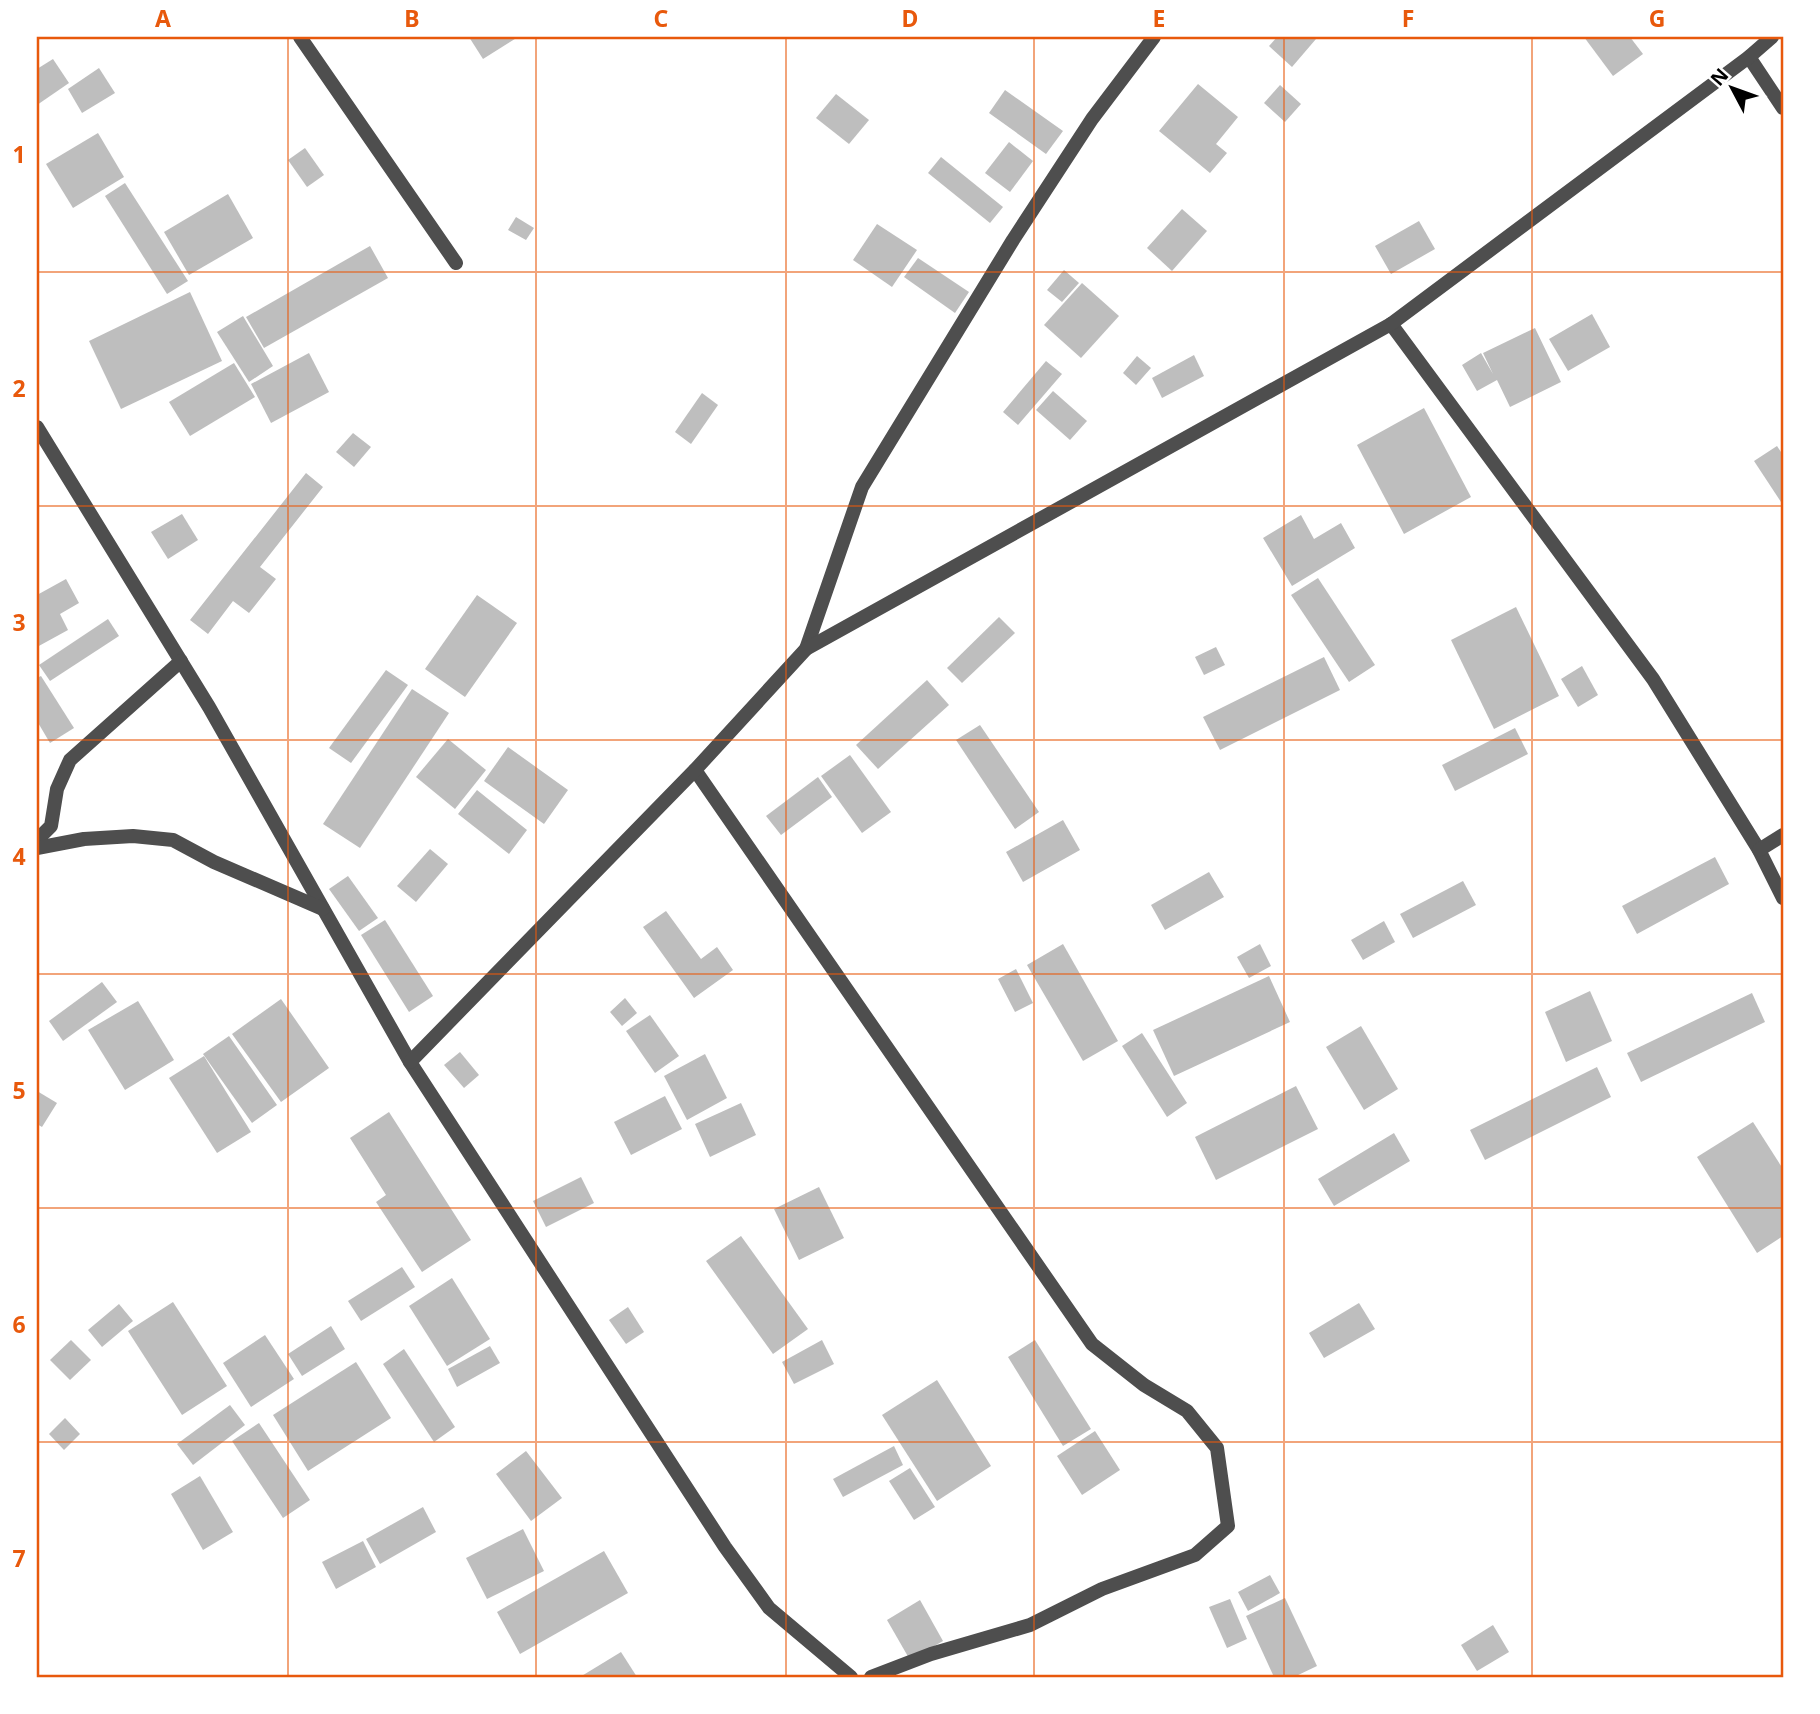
<svg xmlns="http://www.w3.org/2000/svg" width="1820" height="1714" font-family="'Noto Sans',sans-serif">
	<style>
		.building { fill: #bebebe }
		.lines { fill: none; stroke-linecap: round; stroke-linejoin: round }
		.minor { stroke: #4e4e4e; stroke-width: 14 }
		.grid { fill: none; stroke: #e8590c; stroke-width: 2; stroke-opacity: 0.55 }
		.neatline { fill: none; stroke: #e8590c; stroke-width: 2.5 }
		.grid-label { font-size: 23px; text-anchor: middle; font-weight: bold; fill: #e8590c }
	</style>
	<rect width="100%" height="100%" fill="#fff"/>
	<g class="building">
		<polygon points="469,37 518,37 483,59"/>
		<polygon points="1277,37 1314,37 1316,39 1292,67 1269,46"/>
		<polygon points="1584,37 1630,37 1643,54 1613,76"/>
		<polygon points="53,59 69,83 37,105 37,69"/>
		<polygon points="99,68 115,93 82,113 68,89"/>
		<polygon points="1198,84 1238,117 1216,144 1227,153 1210,173 1159,131"/>
		<polygon points="1280,85 1301,104 1285,122 1264,103"/>
		<polygon points="1005,90 1063,131 1046,154 989,113"/>
		<polygon points="836,94 869,120 849,144 816,118"/>
		<polygon points="98,133 124,177 73,208 46,164"/>
		<polygon points="1009,142 1033,161 1010,192 985,173"/>
		<polygon points="305,148 324,175 307,187 288,160"/>
		<polygon points="941,157 1003,207 990,223 928,173"/>
		<polygon points="125,183 188,281 167,294 105,196"/>
		<polygon points="228,194 253,238 189,275 164,232"/>
		<polygon points="1182,209 1207,231 1172,271 1147,248"/>
		<polygon points="516,217 534,228 526,240 508,230"/>
		<polygon points="1419,221 1435,249 1391,274 1375,246"/>
		<polygon points="877,224 917,250 892,287 853,260"/>
		<polygon points="370,246 388,278 264,348 246,317"/>
		<polygon points="918,258 969,292 955,313 904,277"/>
		<polygon points="1064,270 1079,283 1062,302 1047,290"/>
		<polygon points="1082,283 1119,316 1081,358 1044,325"/>
		<polygon points="190,292 222,361 121,409 89,341"/>
		<polygon points="1592,314 1610,347 1568,371 1549,339"/>
		<polygon points="243,316 273,366 249,382 217,332"/>
		<polygon points="1535,328 1561,382 1510,407 1497,380 1477,391 1462,365 1481,353 1493,374 1483,353"/>
		<polygon points="309,353 329,392 271,423 251,384"/>
		<polygon points="1194,355 1204,376 1162,398 1152,378"/>
		<polygon points="1137,356 1151,368 1136,385 1123,373"/>
		<polygon points="1046,361 1062,374 1018,425 1003,412"/>
		<polygon points="234,363 255,397 190,436 169,402"/>
		<polygon points="1053,391 1087,421 1070,440 1036,410"/>
		<polygon points="702,393 718,405 691,444 675,432"/>
		<polygon points="1424,408 1471,497 1404,534 1357,445"/>
		<polygon points="353,433 371,447 354,467 336,452"/>
		<polygon points="1777,446 1783,455 1783,505 1754,461"/>
		<polygon points="306,473 323,487 260,567 276,579 249,613 233,601 208,634 190,620"/>
		<polygon points="182,514 198,540 168,559 151,532"/>
		<polygon points="1301,515 1314,539 1341,523 1355,548 1292,586 1263,538"/>
		<polygon points="1318,578 1375,665 1349,682 1291,595"/>
		<polygon points="66,579 79,603 60,614 68,630 37,647 37,595"/>
		<polygon points="477,595 517,623 465,697 425,669"/>
		<polygon points="1516,607 1559,696 1494,729 1451,640"/>
		<polygon points="999,617 1015,633 962,683 947,668"/>
		<polygon points="108,619 119,636 50,681 39,665"/>
		<polygon points="1216,647 1225,665 1204,675 1195,657"/>
		<polygon points="1324,657 1340,690 1220,750 1203,717"/>
		<polygon points="1582,666 1598,695 1578,707 1561,679"/>
		<polygon points="386,670 408,685 351,763 329,748"/>
		<polygon points="41,676 74,728 50,743 37,721 37,678"/>
		<polygon points="927,680 949,705 878,769 856,745"/>
		<polygon points="412,689 449,713 360,848 323,824"/>
		<polygon points="980,725 1039,812 1015,829 956,740"/>
		<polygon points="1515,728 1528,754 1455,791 1442,765"/>
		<polygon points="448,739 486,770 455,809 416,777"/>
		<polygon points="508,747 568,790 544,824 484,781"/>
		<polygon points="850,755 891,812 862,833 821,776"/>
		<polygon points="818,777 832,797 781,835 766,816"/>
		<polygon points="477,790 527,830 509,854 458,814"/>
		<polygon points="1063,820 1080,850 1023,882 1006,852"/>
		<polygon points="430,849 448,864 416,902 397,886"/>
		<polygon points="1715,857 1729,884 1637,934 1622,906"/>
		<polygon points="1209,872 1224,897 1165,930 1151,905"/>
		<polygon points="348,876 378,918 359,931 329,889"/>
		<polygon points="1463,881 1476,905 1413,938 1400,914"/>
		<polygon points="666,911 701,959 717,947 733,970 694,998 643,927"/>
		<polygon points="385,920 433,996 409,1012 361,935"/>
		<polygon points="1384,921 1395,942 1363,960 1351,940"/>
		<polygon points="1063,944 1118,1041 1083,1061 1027,965"/>
		<polygon points="1260,944 1271,966 1249,978 1237,957"/>
		<polygon points="1016,969 1033,1003 1015,1012 998,979"/>
		<polygon points="1269,976 1290,1022 1174,1076 1153,1030"/>
		<polygon points="102,982 117,1002 63,1041 49,1021"/>
		<polygon points="1590,991 1612,1041 1566,1062 1545,1012"/>
		<polygon points="1752,993 1765,1022 1641,1082 1627,1053"/>
		<polygon points="625,998 637,1013 622,1026 610,1012"/>
		<polygon points="281,999 329,1068 281,1102 232,1034"/>
		<polygon points="138,1001 174,1060 125,1090 88,1030"/>
		<polygon points="650,1015 679,1056 655,1073 626,1031"/>
		<polygon points="1361,1026 1398,1089 1364,1110 1326,1047"/>
		<polygon points="1142,1033 1187,1103 1167,1117 1122,1046"/>
		<polygon points="229,1036 277,1105 252,1123 203,1054"/>
		<polygon points="460,1052 479,1075 464,1088 444,1065"/>
		<polygon points="705,1054 727,1098 687,1120 664,1076"/>
		<polygon points="204,1056 251,1132 217,1153 169,1078"/>
		<polygon points="1597,1067 1611,1097 1485,1160 1470,1130"/>
		<polygon points="1296,1086 1318,1129 1216,1180 1195,1137"/>
		<polygon points="37,1091 57,1103 42,1127 37,1124"/>
		<polygon points="665,1096 682,1129 631,1155 614,1122"/>
		<polygon points="741,1103 756,1135 710,1157 695,1124"/>
		<polygon points="389,1112 471,1240 422,1272 376,1202 386,1195 350,1138"/>
		<polygon points="1753,1122 1783,1169 1783,1236 1757,1253 1697,1157"/>
		<polygon points="1394,1133 1410,1161 1334,1206 1318,1179"/>
		<polygon points="581,1177 594,1203 546,1227 533,1201"/>
		<polygon points="819,1187 844,1238 799,1260 774,1209"/>
		<polygon points="741,1236 808,1329 773,1354 706,1261"/>
		<polygon points="402,1267 415,1287 361,1321 348,1301"/>
		<polygon points="452,1278 490,1339 447,1366 409,1306"/>
		<polygon points="173,1302 227,1386 182,1415 128,1331"/>
		<polygon points="1359,1303 1375,1329 1324,1358 1309,1333"/>
		<polygon points="119,1304 133,1321 102,1347 88,1330"/>
		<polygon points="628,1307 644,1332 626,1344 609,1320"/>
		<polygon points="331,1326 345,1349 302,1376 288,1354"/>
		<polygon points="265,1335 294,1379 251,1407 223,1363"/>
		<polygon points="71,1340 91,1360 70,1380 50,1360"/>
		<polygon points="822,1340 834,1364 794,1384 782,1362"/>
		<polygon points="1035,1340 1091,1429 1063,1446 1008,1357"/>
		<polygon points="490,1346 500,1363 457,1387 448,1369"/>
		<polygon points="404,1349 455,1427 434,1442 383,1364"/>
		<polygon points="356,1362 391,1418 308,1471 273,1415"/>
		<polygon points="937,1380 991,1466 937,1501 882,1415"/>
		<polygon points="230,1405 245,1425 193,1465 177,1444"/>
		<polygon points="65,1418 80,1434 64,1450 49,1434"/>
		<polygon points="259,1423 310,1500 283,1518 232,1441"/>
		<polygon points="1095,1431 1120,1470 1082,1495 1057,1456"/>
		<polygon points="894,1446 903,1465 843,1497 833,1479"/>
		<polygon points="526,1451 562,1498 531,1521 496,1474"/>
		<polygon points="910,1468 935,1507 914,1520 889,1481"/>
		<polygon points="200,1476 233,1532 203,1550 171,1494"/>
		<polygon points="423,1507 436,1532 380,1564 366,1539"/>
		<polygon points="523,1529 544,1571 487,1599 466,1558"/>
		<polygon points="363,1541 376,1567 336,1589 322,1562"/>
		<polygon points="604,1551 628,1593 520,1654 497,1612"/>
		<polygon points="1270,1575 1280,1593 1248,1611 1238,1592"/>
		<polygon points="1285,1598 1317,1666 1294,1677 1274,1677 1246,1616"/>
		<polygon points="1230,1599 1247,1639 1227,1648 1209,1607"/>
		<polygon points="920,1600 943,1641 910,1660 887,1620"/>
		<polygon points="1493,1625 1509,1652 1477,1671 1461,1645"/>
		<polygon points="621,1652 637,1677 580,1677"/>
	</g>
	<g class="lines">
		<g class="minor">
			<polyline points="300,37 456,263"/>
			<polyline points="1749,57 1783,108"/>
			<polyline points="1391,324 1653,679 1759,850 1783,898"/>
			<polyline points="37,427 209,707 410,1062 725,1547 769,1608 851,1677"/>
			<polyline points="806,649 862,487 1013,240 1092,119 1154,37"/>
			<polyline points="695,770 1092,1344 1144,1385 1187,1411 1217,1448 1228,1526 1195,1555 1102,1589 1030,1625 931,1654 871,1677"/>
			<polyline points="37,840 51,826 57,789 70,760 181,661"/>
			<polyline points="37,848 84,839 133,836 173,840 214,862 323,909"/>
			<polyline points="1759,850 1783,835"/>
			<polyline points="410,1062 695,770 806,649 1391,324 1749,57 1772,37"/>
		</g>
	</g>
	<path class="grid" d="M288,37V1677M536,37V1677M786,37V1677M1034,37V1677M1284,37V1677M1532,37V1677M37,272H1783M37,506H1783M37,740H1783M37,974H1783M37,1208H1783M37,1442H1783"/>
	<rect width="1820" height="1714" fill="none" stroke="#ffffff" stroke-width="77"/>
	<g transform="translate(1732 88) rotate(311)" stroke="#ffffff" stroke-width="5" paint-order="stroke">
	<path d="M0-5L12 26L0 18L-12 26Z" fill="#000000"/>
	<text y="-10" font-size="19" font-weight="bold" text-anchor="middle" fill="#000000">N</text>
	</g>
	<rect x="38" y="38" width="1744" height="1638" class="neatline"/>
	<g class="grid-label">
		<text x="163" y="27">A</text>
		<text x="412" y="27">B</text>
		<text x="661" y="27">C</text>
		<text x="910" y="27">D</text>
		<text x="1159" y="27">E</text>
		<text x="1408" y="27">F</text>
		<text x="1657" y="27">G</text>
		<text x="19" y="163">1</text>
		<text x="19" y="397">2</text>
		<text x="19" y="631">3</text>
		<text x="19" y="865">4</text>
		<text x="19" y="1099">5</text>
		<text x="19" y="1333">6</text>
		<text x="19" y="1567">7</text>
	</g>
</svg>
